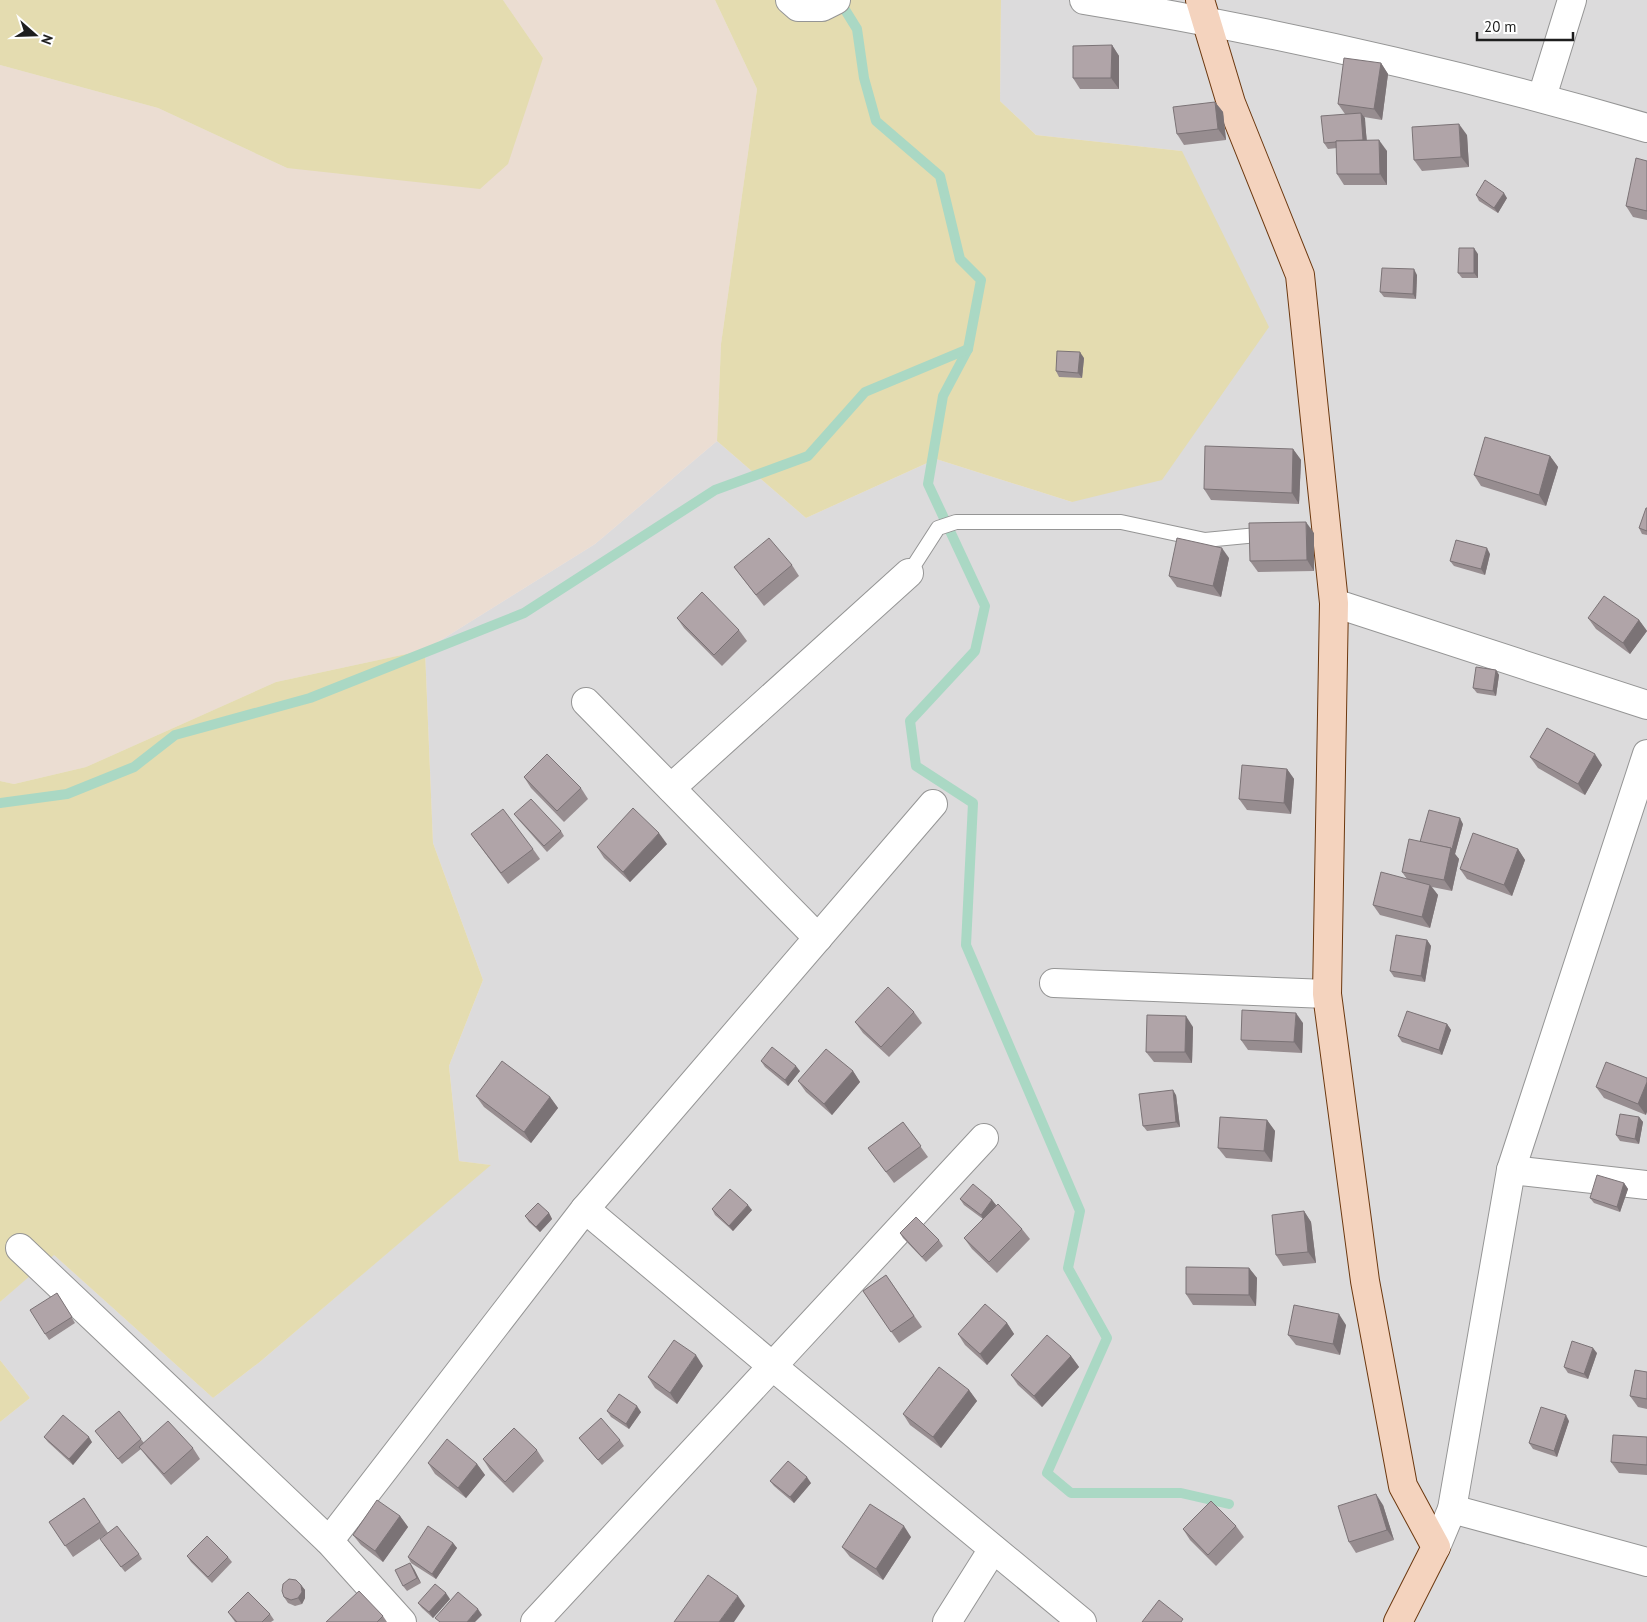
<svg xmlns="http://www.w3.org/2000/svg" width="1647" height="1622" font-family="'PT Sans',sans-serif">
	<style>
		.residential { fill: #dcdbdc }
		.farmland { fill: #ebddd2 }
		.grass { fill: #e4dcb0 }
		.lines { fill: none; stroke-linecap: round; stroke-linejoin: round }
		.stream { stroke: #aad8c4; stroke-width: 10 }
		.lane-casing { stroke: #959595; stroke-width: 16 }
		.street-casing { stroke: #959595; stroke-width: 30 }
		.secondary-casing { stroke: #6c380f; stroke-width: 30 }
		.lane { stroke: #fff; stroke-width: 14 }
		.street { stroke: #fff; stroke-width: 28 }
		.secondary { stroke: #f4d3be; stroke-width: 28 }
		.wall { fill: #978d90 }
		.shaded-wall { fill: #7b7376 }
		.building { fill: #b0a4a8; stroke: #7b7376 }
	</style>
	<rect width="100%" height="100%" fill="#eee5e5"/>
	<polygon class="residential" points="1001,0 1647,0 1647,1622 0,1622 0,1422 30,1398 0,1360 0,1302 53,1254 213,1398 261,1361 490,1165 459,1161 449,1066 483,980 433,843 425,650 595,544 717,441 806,518 936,459 1072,502 1182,151 1036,135 1000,101"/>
	<polygon class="farmland" points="503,0 715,0 757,89 721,344 717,441 595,544 425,650 276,682 86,767 14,784 0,781 0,65 158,108 287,168 543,58"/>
	<g class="grass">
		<polygon points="0,0 503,0 543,58 508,164 480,189 287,168 158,108 0,65"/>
		<polygon points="715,0 1001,0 1000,101 1036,135 1182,151 1269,327 1162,480 1072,502 936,459 806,518 717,441 721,344 757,89"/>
		<polygon points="425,650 433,843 483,980 449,1066 459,1161 491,1165 261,1361 213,1398 54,1255 0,1302 0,781 14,784 86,767 276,682"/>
		<polygon points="0,1360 30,1398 0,1422"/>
	</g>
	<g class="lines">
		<g class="stream">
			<polyline points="839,0 857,29 864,78 876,121 940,176 960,259 981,280 968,349 943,396 928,484 985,606 975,651 910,721 916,766 973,803 966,945 1080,1211 1068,1268 1107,1338 1047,1473 1071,1493 1181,1493 1229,1504"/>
			<polyline points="0,803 67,794 134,767 175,735 310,698 524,613 715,490 808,456 865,392 968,349"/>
		</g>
		<defs>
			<polyline id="lane" points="909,573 938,528 956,522 1121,522 1205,540 1268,534"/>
			<g id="street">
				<polyline points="790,0 798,7 822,7 836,0"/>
				<path d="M1084,0C1274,31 1463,74 1647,128"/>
				<polyline points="1542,97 1572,0"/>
				<polyline points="1334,603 1647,705"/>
				<polyline points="586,702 818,938"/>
				<polyline points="671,788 909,573"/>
				<polyline points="1054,983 1327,994"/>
				<polyline points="1511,1170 1647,1185"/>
				<polyline points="585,1209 771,1365 1082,1622"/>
				<polyline points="20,1248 329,1541 402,1622"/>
				<polyline points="1452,1509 1647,1562"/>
				<polyline points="329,1541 585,1209 933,804"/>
				<polyline points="1436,1547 1452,1509 1511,1170 1647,754"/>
				<polyline points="535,1622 984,1138"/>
				<polyline points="947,1622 993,1549"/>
			</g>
			<polyline id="secondary" points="1200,0 1231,103 1300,275 1334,603 1327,994 1365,1281 1403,1486 1436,1547 1398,1622"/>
		</defs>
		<use href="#lane" class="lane-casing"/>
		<use href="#street" class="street-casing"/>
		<use href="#secondary" class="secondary-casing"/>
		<use href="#lane" class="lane"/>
		<use href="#street" class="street"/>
		<use href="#secondary" class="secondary"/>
	</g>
	<g class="wall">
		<polygon points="1112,45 1119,56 1119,89 1080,89 1073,78"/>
		<polygon points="1381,63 1388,74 1382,120 1364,117 1367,141 1387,151 1387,185 1344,185 1337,174 1337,148 1328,149 1324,143 1345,114 1338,104"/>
		<polygon points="1215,102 1223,112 1226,140 1184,145 1177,134"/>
		<polygon points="1467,135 1469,167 1422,171 1414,160"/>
		<polygon points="1647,161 1647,220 1633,217 1626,206"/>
		<polygon points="1476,195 1507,198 1498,213 1479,201"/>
		<polygon points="1478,254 1478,278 1462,278 1458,273"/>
		<polygon points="1417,275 1416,299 1384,297 1380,292"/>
		<polygon points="1084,358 1082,378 1059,377 1056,371"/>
		<polygon points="1293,449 1301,460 1299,504 1211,500 1204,489"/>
		<polygon points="1550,456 1558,467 1546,506 1481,486 1474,475"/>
		<polygon points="1647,508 1647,535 1642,534 1639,528"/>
		<polygon points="1314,533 1314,571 1258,572 1250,561"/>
		<polygon points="1490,554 1485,575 1454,566 1450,561"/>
		<polygon points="1229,558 1221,597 1177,587 1169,576"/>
		<polygon points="792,565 799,576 764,606 734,567"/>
		<polygon points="677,618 739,630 747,641 722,666 684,628"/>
		<polygon points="1588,618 1639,620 1647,631 1630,654 1596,629"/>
		<polygon points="1496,670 1499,675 1496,696 1477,693 1473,688"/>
		<polygon points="1530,757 1602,765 1585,795 1538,768"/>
		<polygon points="1287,769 1294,779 1291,814 1247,810 1239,799"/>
		<polygon points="524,777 581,788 588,799 564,822 531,788"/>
		<polygon points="514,814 561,831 564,836 547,852 518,819"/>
		<polygon points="1463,824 1455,854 1459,859 1452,891 1432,887 1438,895 1430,928 1380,915 1373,905 1407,879 1402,872 1420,842"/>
		<polygon points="471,834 533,849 540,859 508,884"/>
		<polygon points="667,844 630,882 604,858 597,847"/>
		<polygon points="1518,849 1525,860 1512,896 1467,879 1460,869"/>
		<polygon points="1427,940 1431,946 1425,982 1394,977 1390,971"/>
		<polygon points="914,1012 922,1023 889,1057 863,1033 855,1022"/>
		<polygon points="1303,1023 1302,1053 1248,1050 1241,1040"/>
		<polygon points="1447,1024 1451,1030 1442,1055 1402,1042 1398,1036"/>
		<polygon points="1193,1027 1192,1063 1154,1062 1146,1052"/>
		<polygon points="761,1061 800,1071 788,1086 765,1067"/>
		<polygon points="853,1071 860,1082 832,1115 806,1092 798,1081"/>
		<polygon points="1647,1078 1646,1115 1604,1098 1596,1087"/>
		<polygon points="1176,1095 1180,1127 1147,1131 1143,1126"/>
		<polygon points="476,1096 550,1097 558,1108 531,1143 484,1107"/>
		<polygon points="1639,1117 1643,1122 1639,1144 1620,1141 1616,1135"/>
		<polygon points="1267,1120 1275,1131 1272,1162 1226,1158 1218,1148"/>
		<polygon points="903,1122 928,1157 894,1183 868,1148"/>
		<polygon points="1624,1183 1628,1189 1620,1212 1594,1203 1590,1198"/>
		<polygon points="960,1199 992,1200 996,1205 1022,1229 1030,1239 997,1273 972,1249 964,1238 983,1219 964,1205"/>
		<polygon points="712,1209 752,1210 733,1231 715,1215"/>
		<polygon points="1304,1211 1311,1222 1316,1263 1283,1266 1276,1255"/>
		<polygon points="549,1213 552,1219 540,1232 529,1222 525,1216"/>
		<polygon points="900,1233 939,1240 943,1246 926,1262 903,1238"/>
		<polygon points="1249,1268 1257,1278 1256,1306 1193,1305 1186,1294"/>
		<polygon points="886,1275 922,1327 899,1343 863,1291"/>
		<polygon points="57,1293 75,1323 49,1340 45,1334"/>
		<polygon points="1007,1323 1014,1334 987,1365 965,1345 958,1334"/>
		<polygon points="1346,1325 1340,1355 1296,1345 1288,1335"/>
		<polygon points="1597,1353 1588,1379 1568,1373 1564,1367"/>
		<polygon points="1071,1356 1079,1367 1042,1407 1018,1385 1011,1375"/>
		<polygon points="703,1366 677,1404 655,1388 648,1377"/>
		<polygon points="1647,1372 1647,1409 1638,1407 1630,1396"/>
		<polygon points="969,1390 977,1401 941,1448 910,1425 903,1414"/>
		<polygon points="119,1411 144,1443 193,1448 200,1459 171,1485 147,1457 141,1449 122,1464 95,1431"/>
		<polygon points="607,1411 641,1412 629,1429 611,1417"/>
		<polygon points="1569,1421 1557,1457 1533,1449 1529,1443"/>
		<polygon points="44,1437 92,1442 73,1465 48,1442"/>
		<polygon points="1647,1437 1647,1475 1619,1473 1611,1462"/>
		<polygon points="579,1438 620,1440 624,1446 602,1465"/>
		<polygon points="537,1450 544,1461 513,1493 490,1470 483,1459"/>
		<polygon points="428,1463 477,1464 485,1475 466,1498 435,1474"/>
		<polygon points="770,1481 811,1483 794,1503 774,1486"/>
		<polygon points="84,1498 108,1533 139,1554 142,1559 125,1572 104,1545 108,1533 73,1557 49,1522"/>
		<polygon points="1383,1505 1394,1540 1356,1553 1349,1542"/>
		<polygon points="400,1516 408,1527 383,1562 361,1545 353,1535"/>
		<polygon points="1236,1526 1244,1537 1216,1566 1190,1540 1183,1529"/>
		<polygon points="911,1537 883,1580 850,1557 842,1547"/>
		<polygon points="453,1543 457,1548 436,1579 411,1563 408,1557"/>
		<polygon points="187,1556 228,1557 232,1562 212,1583 191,1562"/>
		<polygon points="414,1569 421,1583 407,1591 403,1586"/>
		<polygon points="301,1585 305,1590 305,1598 302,1604 295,1606 288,1603 284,1597"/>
		<polygon points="450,1599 433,1618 422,1608 418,1603"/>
		<polygon points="228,1612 270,1614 274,1620 271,1622 235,1622"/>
		<polygon points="383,1616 387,1622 326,1622"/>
	</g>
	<g class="shaded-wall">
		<polygon points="1112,45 1119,56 1119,89 1111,78"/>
		<polygon points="1381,63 1388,74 1382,120 1374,109"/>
		<polygon points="1215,102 1223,112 1226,140 1218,129"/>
		<polygon points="1361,113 1365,118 1367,146 1363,140"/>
		<polygon points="1459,124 1467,135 1469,167 1461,157"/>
		<polygon points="1379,140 1387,151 1387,185 1380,174"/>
		<polygon points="1504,193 1507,198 1498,213 1494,208"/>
		<polygon points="1474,248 1478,254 1478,278 1474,273"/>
		<polygon points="1414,269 1417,275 1416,299 1413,294"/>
		<polygon points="1080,352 1084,358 1082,378 1078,373"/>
		<polygon points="1293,449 1301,460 1299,504 1292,493"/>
		<polygon points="1550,456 1558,467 1546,506 1539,495"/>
		<polygon points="1306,522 1314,533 1314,571 1307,560"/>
		<polygon points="1222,548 1229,558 1221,597 1213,586"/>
		<polygon points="1487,548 1490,554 1485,575 1481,569"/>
		<polygon points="1639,620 1647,631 1630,654 1623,643"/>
		<polygon points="1496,670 1499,675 1496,696 1493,691"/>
		<polygon points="1595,754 1602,765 1585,795 1578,784"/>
		<polygon points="1287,769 1294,779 1291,814 1284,803"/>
		<polygon points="1460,818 1463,824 1455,854 1459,859 1452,891 1444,880 1451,848"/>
		<polygon points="659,833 667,844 630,882 623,872"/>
		<polygon points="1518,849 1525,860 1512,896 1504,885"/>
		<polygon points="1430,885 1438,895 1430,928 1422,917"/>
		<polygon points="1427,940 1431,946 1425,982 1421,976"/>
		<polygon points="1296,1013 1303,1023 1302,1053 1294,1042"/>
		<polygon points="1186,1016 1193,1027 1192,1063 1185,1052"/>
		<polygon points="1447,1024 1451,1030 1442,1055 1439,1050"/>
		<polygon points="796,1066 800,1071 788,1086 785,1080"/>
		<polygon points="853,1071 860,1082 832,1115 824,1104"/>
		<polygon points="1647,1082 1647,1112 1646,1115 1638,1104"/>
		<polygon points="1173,1090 1176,1095 1180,1127 1176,1122"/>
		<polygon points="550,1097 558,1108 531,1143 524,1132"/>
		<polygon points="1639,1117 1643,1122 1639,1144 1635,1139"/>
		<polygon points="1267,1120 1275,1131 1272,1162 1264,1151"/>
		<polygon points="1624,1183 1628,1189 1620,1212 1617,1207"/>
		<polygon points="992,1200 996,1205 984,1221 981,1215"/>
		<polygon points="748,1205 752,1210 733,1231 729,1226"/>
		<polygon points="1304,1211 1311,1222 1316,1263 1308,1252"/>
		<polygon points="549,1213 552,1219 540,1232 536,1227"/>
		<polygon points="1249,1268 1257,1278 1256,1306 1249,1295"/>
		<polygon points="1339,1314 1346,1325 1340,1355 1333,1344"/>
		<polygon points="1007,1323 1014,1334 987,1365 980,1354"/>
		<polygon points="1593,1348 1597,1353 1588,1379 1584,1374"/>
		<polygon points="696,1355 703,1366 677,1404 670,1393"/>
		<polygon points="1071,1356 1079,1367 1042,1407 1034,1396"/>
		<polygon points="969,1390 977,1401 941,1448 933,1437"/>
		<polygon points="637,1406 641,1412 629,1429 626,1424"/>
		<polygon points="1566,1415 1569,1421 1557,1457 1554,1451"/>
		<polygon points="89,1437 92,1442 73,1465 69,1459"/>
		<polygon points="477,1464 485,1475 466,1498 458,1488"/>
		<polygon points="807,1477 811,1483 794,1503 790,1497"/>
		<polygon points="1376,1494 1383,1505 1394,1540 1387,1530"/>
		<polygon points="400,1516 408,1527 383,1562 375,1551"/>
		<polygon points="904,1526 911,1537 883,1580 876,1569"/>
		<polygon points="453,1543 457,1548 436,1579 432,1574"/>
		<polygon points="410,1563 414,1569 421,1583 417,1578"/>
		<polygon points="301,1585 305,1590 305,1598 302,1604 298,1598"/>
		<polygon points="446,1593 450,1599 433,1618 429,1612"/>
		<polygon points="738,1596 745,1606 734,1622 719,1622"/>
		<polygon points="478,1609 482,1615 475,1622 467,1622"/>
	</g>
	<g class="building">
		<polygon points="1112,45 1111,78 1073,78 1073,46"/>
		<polygon points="1344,58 1381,63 1374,109 1338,104"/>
		<polygon points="1215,102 1218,129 1177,134 1173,107"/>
		<polygon points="1361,113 1363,140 1336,141 1336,142 1324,143 1321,116"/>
		<polygon points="1459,124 1461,157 1414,160 1412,127"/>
		<polygon points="1379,140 1380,174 1337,174 1336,141"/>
		<polygon points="1636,158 1647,161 1647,211 1626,206"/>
		<polygon points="1485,180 1504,193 1494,208 1476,195"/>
		<polygon points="1459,248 1474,248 1474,273 1458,273"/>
		<polygon points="1382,268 1414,269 1413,294 1380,292"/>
		<polygon points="1057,351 1080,352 1078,373 1056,371"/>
		<polygon points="1485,437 1550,456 1539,495 1474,475"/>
		<polygon points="1205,446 1293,449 1292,493 1204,489"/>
		<polygon points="1646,508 1647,508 1647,531 1639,528"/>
		<polygon points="1306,522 1307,560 1250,561 1249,523"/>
		<polygon points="769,538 792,565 756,595 734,567"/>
		<polygon points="1177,538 1222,548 1213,586 1169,576"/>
		<polygon points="1456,540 1487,548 1481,569 1450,561"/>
		<polygon points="702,592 739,630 714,655 677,618"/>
		<polygon points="1604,596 1639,620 1623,643 1588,618"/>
		<polygon points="1476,667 1496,670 1493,691 1473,688"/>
		<polygon points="1547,728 1595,754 1578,784 1530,757"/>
		<polygon points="547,754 581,788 557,811 524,777"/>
		<polygon points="1242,765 1287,769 1284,803 1239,799"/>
		<polygon points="531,799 561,831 544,846 514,814"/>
		<polygon points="633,808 659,833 623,872 597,847"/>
		<polygon points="503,809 533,849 501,873 471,834"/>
		<polygon points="1429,810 1460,818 1452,849 1451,848 1420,842"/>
		<polygon points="1473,833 1518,849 1504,885 1460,869"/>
		<polygon points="1409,839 1451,848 1444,880 1402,872"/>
		<polygon points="1381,872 1430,885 1422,917 1373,905"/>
		<polygon points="1396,935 1427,940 1421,976 1390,971"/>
		<polygon points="888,987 914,1012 881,1047 855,1022"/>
		<polygon points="1242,1010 1296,1013 1294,1042 1241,1040"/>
		<polygon points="1407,1011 1447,1024 1439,1050 1398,1036"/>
		<polygon points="1147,1015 1186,1016 1185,1052 1146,1052"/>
		<polygon points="772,1047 796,1066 785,1080 761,1061"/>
		<polygon points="826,1049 853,1071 824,1104 798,1081"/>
		<polygon points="502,1061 550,1097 524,1132 476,1096"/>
		<polygon points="1606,1062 1647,1078 1647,1082 1638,1104 1596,1087"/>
		<polygon points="1173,1090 1176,1122 1143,1126 1139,1094"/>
		<polygon points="1620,1114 1639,1117 1635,1139 1616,1135"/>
		<polygon points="1220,1117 1267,1120 1264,1151 1218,1148"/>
		<polygon points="903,1122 921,1146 886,1172 868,1148"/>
		<polygon points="1597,1175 1624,1183 1617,1207 1590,1198"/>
		<polygon points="973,1184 992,1200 981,1215 960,1199"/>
		<polygon points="730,1189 748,1205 729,1226 712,1209"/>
		<polygon points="538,1203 549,1213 536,1227 525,1216"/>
		<polygon points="998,1204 1022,1229 989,1262 964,1238"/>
		<polygon points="1304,1211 1308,1252 1276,1255 1272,1215"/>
		<polygon points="916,1217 939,1240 922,1257 900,1233"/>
		<polygon points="1186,1267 1249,1268 1249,1295 1186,1294"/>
		<polygon points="886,1275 914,1316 891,1332 863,1291"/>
		<polygon points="57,1293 72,1317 45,1334 30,1310"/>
		<polygon points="985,1304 1007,1323 980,1354 958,1334"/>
		<polygon points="1294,1305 1339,1314 1333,1344 1288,1335"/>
		<polygon points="1047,1335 1071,1356 1034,1396 1011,1375"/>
		<polygon points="674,1340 696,1355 670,1393 648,1377"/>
		<polygon points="1572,1341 1593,1348 1584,1374 1564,1367"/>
		<polygon points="939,1367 969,1390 933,1437 903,1414"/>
		<polygon points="1635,1370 1647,1372 1647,1399 1630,1396"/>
		<polygon points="619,1394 637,1406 626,1424 607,1411"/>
		<polygon points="1541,1407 1566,1415 1554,1451 1529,1443"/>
		<polygon points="119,1411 141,1439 118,1459 95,1431"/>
		<polygon points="63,1415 89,1437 69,1459 44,1437"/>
		<polygon points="601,1418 620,1440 598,1460 579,1438"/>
		<polygon points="168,1421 193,1448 164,1474 139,1447"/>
		<polygon points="514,1428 537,1450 505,1482 483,1459"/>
		<polygon points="1613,1435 1647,1437 1647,1465 1611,1462"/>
		<polygon points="447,1439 477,1464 458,1488 428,1463"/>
		<polygon points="788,1461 807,1477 790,1497 770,1481"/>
		<polygon points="1376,1494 1387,1530 1349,1542 1338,1506"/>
		<polygon points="84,1498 100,1522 65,1546 49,1522"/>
		<polygon points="377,1500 400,1516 375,1551 353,1535"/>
		<polygon points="1211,1501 1236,1526 1208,1555 1183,1529"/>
		<polygon points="870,1504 904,1526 876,1569 842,1547"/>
		<polygon points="117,1526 139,1554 121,1567 100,1539"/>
		<polygon points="428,1526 453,1543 432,1574 408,1557"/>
		<polygon points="207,1536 228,1557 208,1577 187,1556"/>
		<polygon points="410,1563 417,1578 403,1586 395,1570"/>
		<polygon points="708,1575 738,1596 719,1622 674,1622"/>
		<polygon points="289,1579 296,1580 301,1585 302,1592 298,1598 291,1600 284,1597 282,1591 283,1584"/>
		<polygon points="435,1584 446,1593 429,1612 418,1603"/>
		<polygon points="359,1591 383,1616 377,1622 326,1622"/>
		<polygon points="248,1592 270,1614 262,1622 237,1622 228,1612"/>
		<polygon points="458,1592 478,1609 467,1622 440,1622 435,1618"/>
		<polygon points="1159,1600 1183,1619 1181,1622 1142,1622"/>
	</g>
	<g transform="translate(35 35) rotate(110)" stroke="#ffffff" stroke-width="4" paint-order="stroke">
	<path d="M0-4L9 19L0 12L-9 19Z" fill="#1e1e1e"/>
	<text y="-8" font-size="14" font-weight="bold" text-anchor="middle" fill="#1e1e1e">N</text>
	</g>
	<path d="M1477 32v8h96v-8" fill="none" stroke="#1e1e1e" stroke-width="2.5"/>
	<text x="1484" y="32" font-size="15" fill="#1e1e1e" stroke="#ffffff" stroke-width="4" paint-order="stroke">20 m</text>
</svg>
